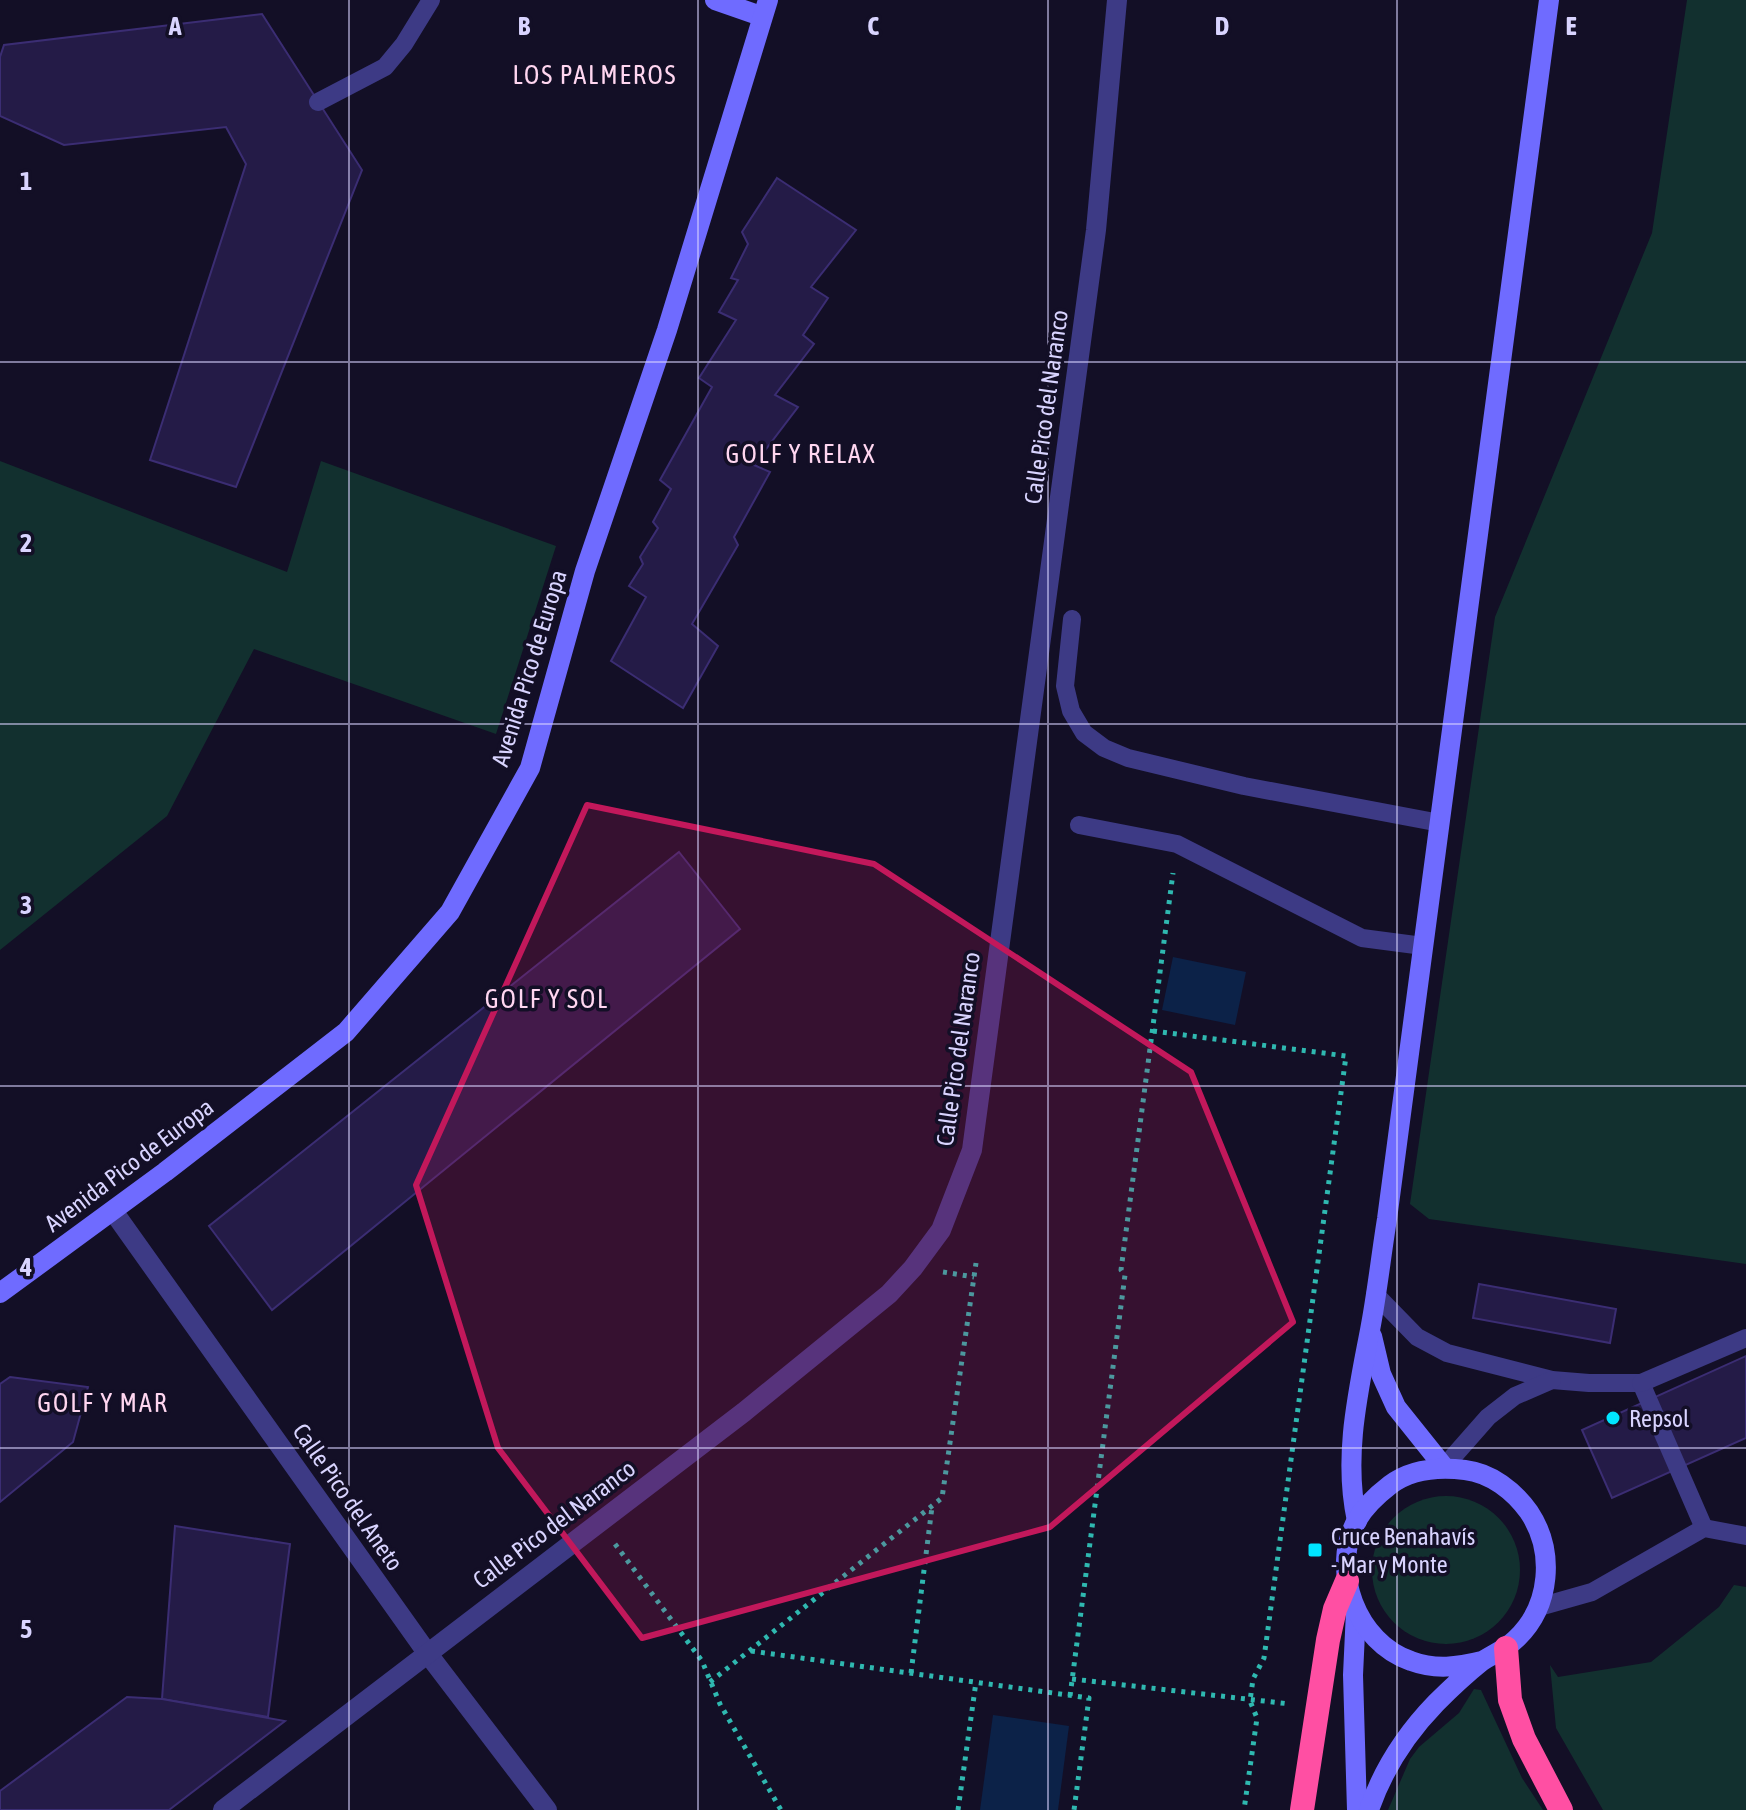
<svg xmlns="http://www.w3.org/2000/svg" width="1746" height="1810" font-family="'Asap Condensed',sans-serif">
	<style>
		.green { fill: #12302f }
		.water { fill: #0c2248 }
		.building { fill: #241b47; stroke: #3b2d73; stroke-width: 2 }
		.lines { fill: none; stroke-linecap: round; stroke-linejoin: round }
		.path { stroke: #2fb8b0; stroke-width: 5; stroke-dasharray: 4 6; stroke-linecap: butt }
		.lane { stroke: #3d3a85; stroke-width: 18 }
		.street { stroke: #3d3a85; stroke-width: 20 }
		.secondary { stroke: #6f6bff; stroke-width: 20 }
		.highway { stroke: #ff4fa3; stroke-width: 24 }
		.marked { fill: #c2185b; fill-opacity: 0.2; stroke: #c2185b; stroke-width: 6; stroke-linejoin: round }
		.grid { fill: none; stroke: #d9d4ff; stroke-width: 2; stroke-opacity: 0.55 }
		.poi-dot { fill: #00e5ff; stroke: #130f26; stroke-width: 3 }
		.labels { text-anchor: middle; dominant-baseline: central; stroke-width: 7; stroke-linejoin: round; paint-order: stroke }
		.street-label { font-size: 24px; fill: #d9d4ff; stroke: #130f26 }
		.poi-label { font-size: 24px; fill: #d9d4ff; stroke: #130f26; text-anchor: start }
		.neighbourhood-label { font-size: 26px; letter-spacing: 2px; fill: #ffd6f0; stroke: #130f26 }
		.grid-label { font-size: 26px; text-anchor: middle; font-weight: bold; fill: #d9d4ff; stroke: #130f26; stroke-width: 7; stroke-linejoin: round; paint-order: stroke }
	</style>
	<rect width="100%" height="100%" fill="#130f26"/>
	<g class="green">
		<polygon points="1687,0 1746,0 1746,1264 1429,1219 1410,1204 1495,617 1652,233"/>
		<polygon points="0,461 287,572 321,461 556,546 496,734 254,649 167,816 0,950"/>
		<circle cx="1446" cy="1570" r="74"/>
		<polygon points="1734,1585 1746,1587 1746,1810 1603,1810 1556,1728 1550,1665 1558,1677 1651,1662 1719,1607"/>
		<polygon points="1474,1689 1481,1690 1522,1778 1543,1810 1388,1810 1410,1759 1419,1747 1459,1713"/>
	</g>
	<g class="water">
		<polygon points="1173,957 1246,972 1235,1025 1162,1010"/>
		<polygon points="993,1715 1069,1726 1058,1810 980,1810"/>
	</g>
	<g class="building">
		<polygon points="262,14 362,170 236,487 150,460 246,164 226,127 64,145 0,116 0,57 4,45"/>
		<polygon points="777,178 856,230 811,287 828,298 803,335 814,344 775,395 798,407 754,465 770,472 734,537 738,545 692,624 718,646 683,708 611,661 646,597 629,586 643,564 640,557 658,528 653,522 671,489 660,480 712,387 699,378 736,320 719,312 738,280 731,278 748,244 742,232"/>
		<polygon points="679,852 740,929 272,1310 209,1226"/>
		<polygon points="1479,1284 1616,1309 1610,1343 1473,1318"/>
		<polygon points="1746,1356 1746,1438 1612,1498 1582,1430"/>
		<polygon points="10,1377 88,1387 73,1442 0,1502 0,1384"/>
		<polygon points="175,1526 290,1544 268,1717 162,1699"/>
		<polygon points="127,1697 162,1699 285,1721 169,1810 0,1810 0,1791"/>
	</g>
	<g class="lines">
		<g class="path">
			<polyline points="1153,1031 1346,1056 1264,1658 1253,1679 1250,1701 1257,1718 1244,1810"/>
			<polyline points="943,1272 974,1277"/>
			<polyline points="615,1544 702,1661 720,1704 781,1810"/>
			<polyline points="751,1651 1089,1698 1074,1810"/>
			<polyline points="911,1673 932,1507"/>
			<polyline points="1072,1679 1290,1704"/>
			<polyline points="710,1682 942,1498 976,1263"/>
			<polyline points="1070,1696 1125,1275 1121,1270 1173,873"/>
			<polyline points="958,1810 976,1682"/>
		</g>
		<g class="lane">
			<polyline points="318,102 385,67 404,44 431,0"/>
			<polyline points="1072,619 1065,686 1071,711 1084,733 1104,748 1128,758 1244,786 1440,823"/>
			<polyline points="1079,825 1177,844 1362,938 1423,946"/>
			<polyline points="1375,1294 1417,1337 1447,1353 1552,1380 1589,1383 1641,1383 1704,1528"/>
			<polyline points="1641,1383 1746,1338"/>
			<polyline points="1444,1467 1488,1417 1515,1396 1552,1380"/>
			<polyline points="1539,1607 1592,1592 1704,1528 1746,1536"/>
		</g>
		<g class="street">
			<polyline points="113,1211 428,1654 547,1810"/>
			<polyline points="223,1810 744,1412 889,1294 913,1268 941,1230 972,1150 1096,230 1117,0"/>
		</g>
		<g class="secondary">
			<polyline points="715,0 761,16"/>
			<polyline points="0,1293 165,1172 346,1032 450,912 530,768 585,571 667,330 768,0"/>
			<polyline points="1372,1336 1381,1374 1396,1407 1444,1467"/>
			<path d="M1357,1521C1343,1457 1358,1393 1370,1330C1377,1294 1381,1256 1387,1219L1549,0"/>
			<polyline points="1356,1611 1353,1675 1357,1810"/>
			<path d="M1369,1810C1383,1769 1406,1734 1436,1703C1450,1689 1466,1674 1481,1662C1493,1654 1506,1649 1516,1639C1551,1606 1555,1551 1529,1512C1514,1491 1491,1473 1465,1470C1440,1467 1411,1469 1390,1485C1377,1495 1365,1506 1357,1520C1329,1570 1357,1643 1411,1661C1435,1670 1458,1667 1482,1661"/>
		</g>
		<g class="highway">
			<polyline points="1506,1648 1510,1700 1524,1739 1561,1810"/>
			<polyline points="1302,1810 1328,1640 1335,1609 1347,1581"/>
		</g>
	</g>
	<path class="marked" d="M587,805L874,864L1191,1072L1293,1322L1050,1527L642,1638L498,1448L416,1185Z"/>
	<path class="grid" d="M349,0V1810M698,0V1810M1048,0V1810M1397,0V1810M0,362H1746M0,724H1746M0,1086H1746M0,1448H1746"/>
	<g class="poi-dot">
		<circle cx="1613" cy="1418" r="8"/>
		<rect x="1307" y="1542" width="16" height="16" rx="4"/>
	</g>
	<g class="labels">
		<g class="street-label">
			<text transform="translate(1046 407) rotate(-82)">Calle Pico del Naranco</text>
			<text transform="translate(529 668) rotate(-73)">Avenida Pico de Europa</text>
			<text transform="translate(958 1049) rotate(-82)">Calle Pico del Naranco</text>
			<text transform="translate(129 1165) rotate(-37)">Avenida Pico de Europa</text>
			<text transform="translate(348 1497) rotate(55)">Calle Pico del Aneto</text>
			<text transform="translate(554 1524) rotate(-37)">Calle Pico del Naranco</text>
		</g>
		<g class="poi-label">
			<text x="1629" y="1418">Repsol</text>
			<text x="1331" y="1536">Cruce Benahavís<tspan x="1331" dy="28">- Mar y Monte</tspan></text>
		</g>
		<g class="neighbourhood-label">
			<text x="595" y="75">LOS PALMEROS</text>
			<text x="801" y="454">GOLF Y RELAX</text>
			<text x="547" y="999">GOLF Y SOL</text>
			<text x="103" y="1403">GOLF Y MAR</text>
		</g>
	</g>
	<g class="grid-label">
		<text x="175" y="35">A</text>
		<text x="524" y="35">B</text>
		<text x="873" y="35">C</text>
		<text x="1222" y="35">D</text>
		<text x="1571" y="35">E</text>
		<text x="26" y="190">1</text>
		<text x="26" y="552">2</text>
		<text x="26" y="914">3</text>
		<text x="26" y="1276">4</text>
		<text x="26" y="1638">5</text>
	</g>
</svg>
